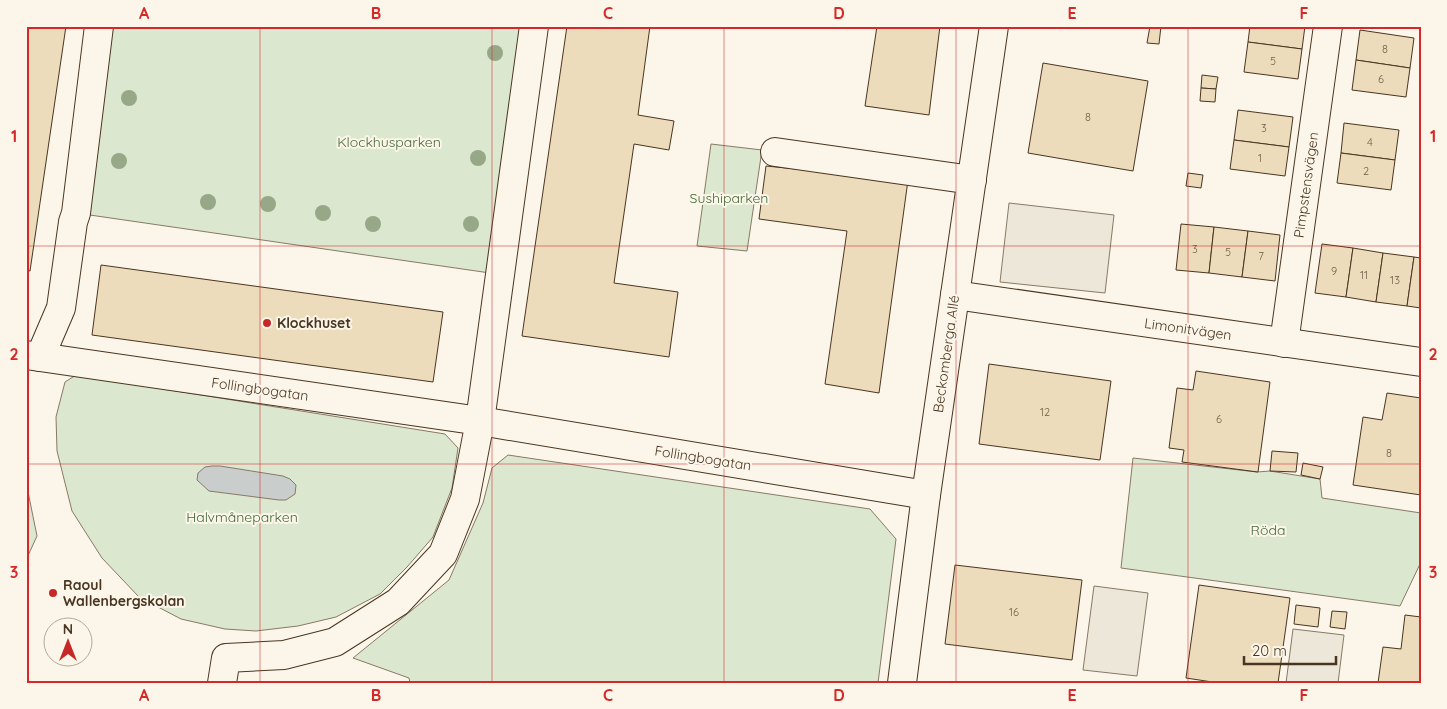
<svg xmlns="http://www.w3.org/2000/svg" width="1447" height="709" font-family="Quicksand,sans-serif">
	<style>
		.green { fill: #dce7d0; stroke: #887966 }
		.parking { fill: #ede7d9; stroke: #887966 }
		.water { fill: #c9cecd; stroke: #887966 }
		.building { fill: #ecdcbc; stroke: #4a3520 }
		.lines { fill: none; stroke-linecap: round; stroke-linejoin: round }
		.minor-casing { stroke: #4a3520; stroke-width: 30 }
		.minor { stroke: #fbf6e9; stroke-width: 28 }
		.tree { fill: #96a887 }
		.grid { fill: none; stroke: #d62828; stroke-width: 1; stroke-opacity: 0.55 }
		.poi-dot { fill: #c62828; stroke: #fbf6e9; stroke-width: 2 }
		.labels { text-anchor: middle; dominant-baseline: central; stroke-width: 4; stroke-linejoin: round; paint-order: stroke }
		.number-label { font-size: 11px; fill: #725f47 }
		.park-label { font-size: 14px; fill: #436837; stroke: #fbf6e9 }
		.street-label { font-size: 14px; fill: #4a3520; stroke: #fbf6e9 }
		.poi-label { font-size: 14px; font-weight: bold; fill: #4a3520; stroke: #fbf6e9; text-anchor: start }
		.neatline { fill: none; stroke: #d62828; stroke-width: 2 }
		.grid-label { font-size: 16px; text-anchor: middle; font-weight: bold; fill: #d62828 }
	</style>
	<rect width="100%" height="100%" fill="#fbf6e9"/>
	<g class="green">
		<polygon points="106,26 520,26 490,273 76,213"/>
		<polygon points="711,144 762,150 747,251 697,246"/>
		<polygon points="76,375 445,434 458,448 452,488 433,537 407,567 380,594 336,617 298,626 256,631 225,629 181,619 139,597 102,558 72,511 57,451 56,417 65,382"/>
		<polygon points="508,455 870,509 896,539 878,683 410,683 409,678 353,658 449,580 483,503 492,468"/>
		<polygon points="1133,458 1257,472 1270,471 1320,479 1322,498 1421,513 1421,562 1400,606 1121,568"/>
		<polygon points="26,482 37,536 26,560"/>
	</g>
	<g class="parking">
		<polygon points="1009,203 1114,215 1105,293 1000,282"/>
		<polygon points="1094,586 1148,593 1137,676 1083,670"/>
		<polygon points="1293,629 1344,635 1338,683 1286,683"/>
	</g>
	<polygon class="water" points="212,466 220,466 283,476 290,479 296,485 295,494 286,500 279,500 209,491 197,480 198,473 205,467"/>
	<g class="building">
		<polygon points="26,26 66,26 30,271 26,270"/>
		<polygon points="567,26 650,26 638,115 674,121 669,150 634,144 614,283 678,292 669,357 522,336"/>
		<polygon points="877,26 940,26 929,115 865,106"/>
		<polygon points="1150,26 1161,26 1159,44 1147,43"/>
		<polygon points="1250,26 1305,26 1302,49 1248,42"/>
		<polygon points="1360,30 1414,38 1410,68 1356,60"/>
		<polygon points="1248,42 1302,49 1298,79 1244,72"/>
		<polygon points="1356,60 1410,68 1406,97 1352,90"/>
		<polygon points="1043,63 1148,81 1133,171 1028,153"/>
		<polygon points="1202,75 1218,77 1216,89 1201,88"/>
		<polygon points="1201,88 1216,89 1215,102 1200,101"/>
		<polygon points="1238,110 1293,117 1289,147 1234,140"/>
		<polygon points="1344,123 1399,130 1395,160 1341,153"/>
		<polygon points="1234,140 1289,147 1285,176 1230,169"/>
		<polygon points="1341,153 1395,160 1391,190 1337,183"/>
		<polygon points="766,166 908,180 879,393 825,384 847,231 759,219"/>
		<polygon points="1188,173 1203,175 1201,188 1186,186"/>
		<polygon points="1181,224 1214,227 1209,273 1176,270"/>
		<polygon points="1214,227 1248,231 1242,277 1209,273"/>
		<polygon points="1248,231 1280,235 1275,281 1242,277"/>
		<polygon points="1322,244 1353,248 1346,297 1315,293"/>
		<polygon points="1353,248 1383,253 1376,302 1346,297"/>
		<polygon points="1383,253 1414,257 1407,306 1376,302"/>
		<polygon points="1414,257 1421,258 1421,308 1407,306"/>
		<polygon points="101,265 443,312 433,382 92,335"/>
		<polygon points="989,364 1111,381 1100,460 979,444"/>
		<polygon points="1196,371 1270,382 1258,472 1182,462 1184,450 1169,448 1177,388 1193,390"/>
		<polygon points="1387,393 1421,398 1421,495 1353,485 1363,417 1382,420"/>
		<polygon points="1272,451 1298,453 1296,472 1270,471"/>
		<polygon points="1303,463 1323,467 1320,479 1301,475"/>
		<polygon points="955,565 1082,580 1072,660 945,644"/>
		<polygon points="1199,585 1290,598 1278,683 1219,683 1186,678"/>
		<polygon points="1296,605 1320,608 1318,627 1294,624"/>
		<polygon points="1332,611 1347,612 1345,629 1330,627"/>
		<polygon points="1405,615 1421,617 1421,683 1378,683 1383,647 1401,649"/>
	</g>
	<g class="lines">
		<defs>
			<g id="minor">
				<polyline points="775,152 972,180"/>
				<polyline points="955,295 1421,362"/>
				<polyline points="1284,343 1328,26"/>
				<polyline points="26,355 480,421 926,495"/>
				<polyline points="40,357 61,308 73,222 76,213 99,26"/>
				<polyline points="222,683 226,658 284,655 335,642 398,602 443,554 465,499 480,421 534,26"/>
				<polyline points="902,683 926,495 994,26"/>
			</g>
		</defs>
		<use href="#minor" class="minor-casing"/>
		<use href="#minor" class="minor"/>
	</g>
	<g class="tree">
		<circle cx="495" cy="53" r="8"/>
		<circle cx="129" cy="98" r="8"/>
		<circle cx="478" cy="158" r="8"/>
		<circle cx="119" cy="161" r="8"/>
		<circle cx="208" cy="202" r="8"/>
		<circle cx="268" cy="204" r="8"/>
		<circle cx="323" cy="213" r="8"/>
		<circle cx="373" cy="224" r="8"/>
		<circle cx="471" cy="224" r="8"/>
	</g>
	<path class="grid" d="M260,26V683M492,26V683M724,26V683M956,26V683M1188,26V683M26,246H1421M26,464H1421"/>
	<g class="poi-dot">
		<circle cx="267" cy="323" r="5"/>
		<circle cx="53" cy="593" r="5"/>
	</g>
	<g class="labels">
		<g class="number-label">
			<text x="1385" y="49">8</text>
			<text x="1273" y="61">5</text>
			<text x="1381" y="79">6</text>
			<text x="1088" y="117">8</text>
			<text x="1264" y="128">3</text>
			<text x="1370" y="142">4</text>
			<text x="1260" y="158">1</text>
			<text x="1366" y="171">2</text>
			<text x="1195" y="249">3</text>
			<text x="1228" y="252">5</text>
			<text x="1261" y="256">7</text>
			<text x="1334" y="271">9</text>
			<text x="1364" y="275">11</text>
			<text x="1395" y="280">13</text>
			<text x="1045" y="412">12</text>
			<text x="1219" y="419">6</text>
			<text x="1389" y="453">8</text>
			<text x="1014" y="612">16</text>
		</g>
		<g class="park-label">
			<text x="389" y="142">Klockhusparken</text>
			<text x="729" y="198">Sushiparken</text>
			<text x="242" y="517">Halvmåneparken</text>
			<text x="1268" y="530">Röda</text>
		</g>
		<g class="street-label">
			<text transform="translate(1306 185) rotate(-82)">Pimpstensvägen</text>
			<text transform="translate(1188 329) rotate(8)">Limonitvägen</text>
			<text transform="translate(946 354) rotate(-82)">Beckomberga Allé</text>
			<text transform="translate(260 389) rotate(8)">Follingbogatan</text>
			<text transform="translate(703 458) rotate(9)">Follingbogatan</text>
		</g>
		<g class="poi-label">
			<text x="277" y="323">Klockhuset</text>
			<text x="63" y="585">Raoul<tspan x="63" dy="16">Wallenbergskolan</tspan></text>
		</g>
	</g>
	<rect width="1447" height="709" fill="none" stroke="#fbf6e9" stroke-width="55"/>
	<g transform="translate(68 642)"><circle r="24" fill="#fbf6e9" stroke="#b4a999"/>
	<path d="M0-4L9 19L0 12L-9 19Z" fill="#c62828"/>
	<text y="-8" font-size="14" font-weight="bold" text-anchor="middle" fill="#4a3520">N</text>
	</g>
	<path d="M1244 656v8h92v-8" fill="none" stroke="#4a3520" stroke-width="2.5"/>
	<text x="1252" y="656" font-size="15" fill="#4a3520" stroke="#fbf6e9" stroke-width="4" paint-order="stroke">20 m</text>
	<rect x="28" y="28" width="1392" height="654" class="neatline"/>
	<g class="grid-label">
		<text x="144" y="19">A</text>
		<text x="376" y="19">B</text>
		<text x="608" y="19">C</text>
		<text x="839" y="19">D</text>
		<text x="1072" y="19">E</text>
		<text x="1304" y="19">F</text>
		<text x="14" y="142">1</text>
		<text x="1433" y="142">1</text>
		<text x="14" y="360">2</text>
		<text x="1433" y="360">2</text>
		<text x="14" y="578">3</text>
		<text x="1433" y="578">3</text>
		<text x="144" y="701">A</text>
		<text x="376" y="701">B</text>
		<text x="608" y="701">C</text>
		<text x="839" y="701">D</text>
		<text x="1072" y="701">E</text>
		<text x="1304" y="701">F</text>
	</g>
</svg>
